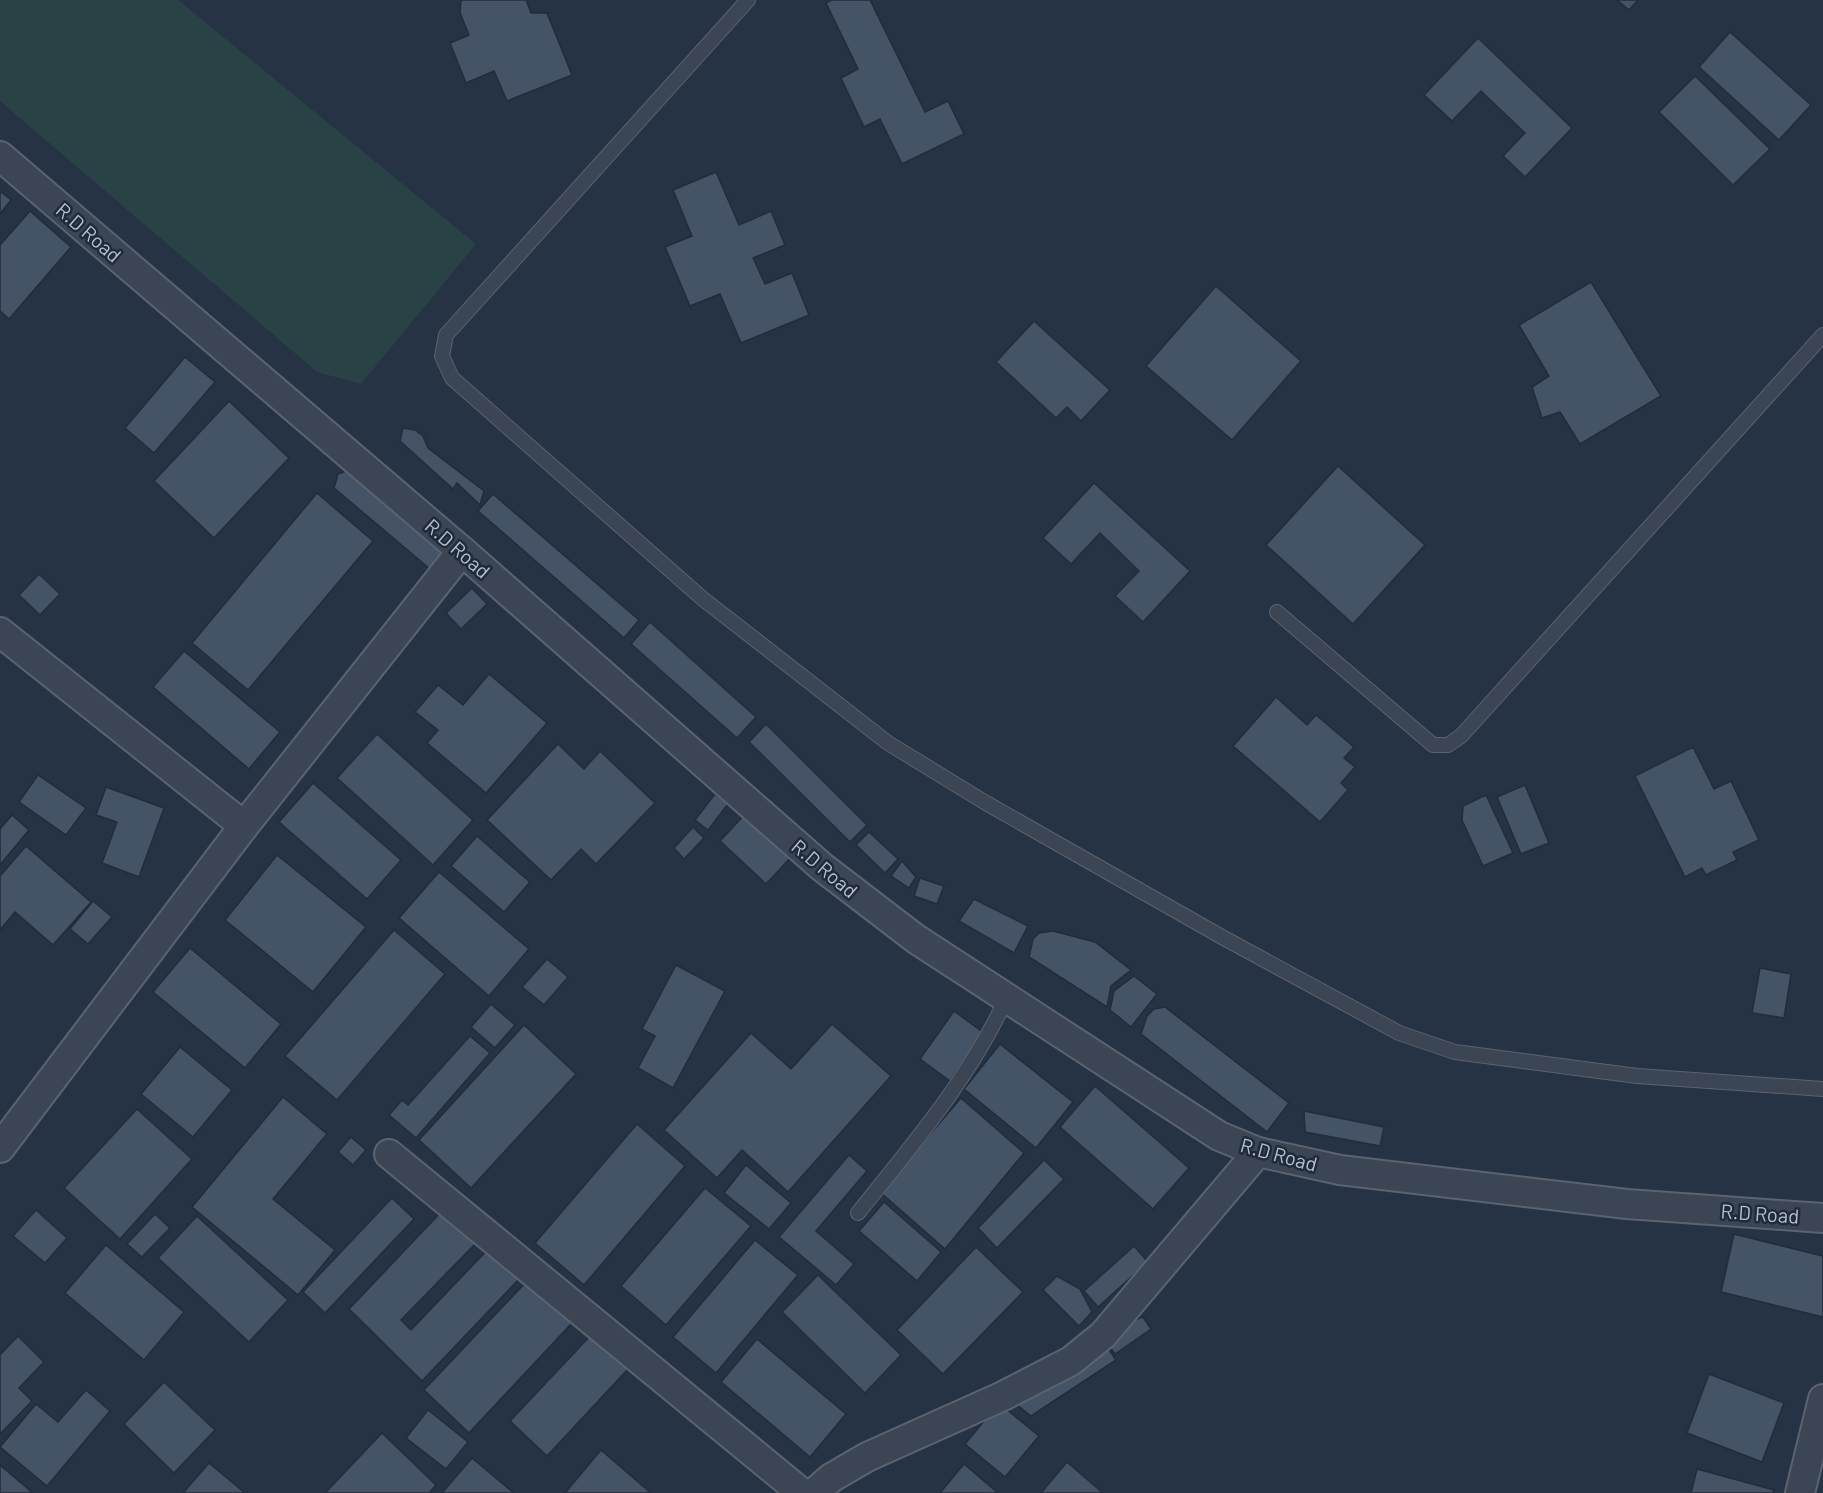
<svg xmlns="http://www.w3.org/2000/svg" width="1823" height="1493" font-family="Barlow,sans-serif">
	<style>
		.green { fill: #284246 }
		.building { fill: #455367; stroke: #212c3c; stroke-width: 1.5 }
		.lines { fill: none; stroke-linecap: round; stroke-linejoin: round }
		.service-casing { stroke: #5a6371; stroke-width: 16 }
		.minor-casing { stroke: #5a6371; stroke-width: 32 }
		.service { stroke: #3b4554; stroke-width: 14 }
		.minor { stroke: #3b4554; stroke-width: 28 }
		.labels { text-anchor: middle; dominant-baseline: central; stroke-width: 5; stroke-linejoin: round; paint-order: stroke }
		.street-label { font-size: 20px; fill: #b9c0cd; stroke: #1f2a3a }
	</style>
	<rect width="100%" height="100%" fill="#263345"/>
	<polygon class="green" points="0,0 178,0 476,244 361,384 317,372 0,101"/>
	<g class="building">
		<polygon points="461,0 526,0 531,13 547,13 572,75 507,101 494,71 466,83 450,43 469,35 460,13"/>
		<polygon points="832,0 870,0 925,112 948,101 964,134 902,164 880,119 864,127 841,78 858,69 826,3"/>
		<polygon points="1617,0 1638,0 1629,10"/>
		<polygon points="1730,32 1811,105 1779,140 1699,67"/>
		<polygon points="1478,38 1572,128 1525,177 1503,156 1525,133 1481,91 1452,121 1424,95"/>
		<polygon points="1695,76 1770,149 1733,185 1659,112"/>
		<polygon points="716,172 739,225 771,211 785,245 753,258 765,284 792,273 809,315 741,343 720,294 690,306 665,247 692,236 673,190"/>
		<polygon points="0,191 11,200 0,214"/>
		<polygon points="30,211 71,247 9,319 0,311 0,245"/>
		<polygon points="1591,282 1661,396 1580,444 1560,412 1542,418 1532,387 1549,376 1519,325"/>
		<polygon points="1216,286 1301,361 1232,440 1146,366"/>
		<polygon points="1034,321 1110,390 1081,421 1067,407 1056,418 996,362"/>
		<polygon points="185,357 215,382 154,453 125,428"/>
		<polygon points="229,401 289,458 214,538 154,481"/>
		<polygon points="403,428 415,430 423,436 428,448 484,491 480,505 457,483 453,489 400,441"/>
		<polygon points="1338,466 1425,545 1353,624 1266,545"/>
		<polygon points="354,468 448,548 430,569 334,488 338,474"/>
		<polygon points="1094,483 1190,571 1143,622 1115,596 1139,571 1100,533 1071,564 1043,538"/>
		<polygon points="317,493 373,541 248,690 192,643"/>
		<polygon points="493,494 639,620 624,638 478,511"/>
		<polygon points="39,574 60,594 40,615 19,595"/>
		<polygon points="472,588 487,604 461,629 446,613"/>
		<polygon points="650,622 756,717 737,738 631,644"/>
		<polygon points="184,651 280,732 249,769 153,687"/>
		<polygon points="489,674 547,723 486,793 427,743 438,730 415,712 438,685 463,705"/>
		<polygon points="1276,697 1307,725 1316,715 1354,747 1344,758 1355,767 1341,783 1348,790 1320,822 1233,746"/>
		<polygon points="766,724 867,825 850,842 749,742"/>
		<polygon points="377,734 473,820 433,865 337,778"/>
		<polygon points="558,744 584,769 600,751 655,803 596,864 581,849 551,880 487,820"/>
		<polygon points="1693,747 1714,789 1731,781 1759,840 1733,852 1737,860 1706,875 1702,868 1685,877 1635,776"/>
		<polygon points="38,775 86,808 66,835 19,802"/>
		<polygon points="313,783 401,860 367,899 279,822"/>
		<polygon points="1525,785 1549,843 1521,854 1497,797"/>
		<polygon points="106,787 164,808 139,877 102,863 117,822 96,815"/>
		<polygon points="715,794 728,804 708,830 695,820"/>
		<polygon points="1486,795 1513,853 1483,866 1462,820 1463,806"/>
		<polygon points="748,811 794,854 766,884 720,841"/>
		<polygon points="12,815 29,830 0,865 0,829"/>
		<polygon points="693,827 704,838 684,859 674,848"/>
		<polygon points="869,832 898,859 885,873 856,845"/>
		<polygon points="477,836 530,882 504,912 451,866"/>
		<polygon points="26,846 91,902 53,945 15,912 0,930 0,876"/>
		<polygon points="277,855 366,927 313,992 225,920"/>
		<polygon points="902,861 916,877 909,888 891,876"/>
		<polygon points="439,872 529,949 489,996 399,918"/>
		<polygon points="920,878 944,886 937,904 914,896"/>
		<polygon points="974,899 1028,926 1014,953 959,921"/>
		<polygon points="93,901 112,917 88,944 70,929"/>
		<polygon points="394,930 445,974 337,1100 285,1056"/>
		<polygon points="1053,931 1095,942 1131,970 1111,986 1107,1007 1029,957 1033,939 1039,933"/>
		<polygon points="190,948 281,1024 245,1068 153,992"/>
		<polygon points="547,959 568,977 544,1005 522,987"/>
		<polygon points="676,965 725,991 673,1088 638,1068 655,1036 642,1029"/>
		<polygon points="1760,968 1791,974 1784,1018 1752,1013"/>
		<polygon points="1134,976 1157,994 1131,1027 1110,1010 1114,991"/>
		<polygon points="491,1004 515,1025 495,1048 471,1027"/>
		<polygon points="1165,1007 1289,1103 1267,1132 1141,1034 1147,1016 1154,1009"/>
		<polygon points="954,1011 984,1033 950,1081 920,1059"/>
		<polygon points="832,1024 891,1076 788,1192 742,1150 717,1178 664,1130 751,1033 791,1069"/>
		<polygon points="524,1025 576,1074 471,1188 419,1140"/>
		<polygon points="470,1036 490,1053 416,1138 389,1115 402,1100 408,1105"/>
		<polygon points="1000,1044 1073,1102 1036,1148 964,1089"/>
		<polygon points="180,1047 232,1090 193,1137 141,1094"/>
		<polygon points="1095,1086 1189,1168 1153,1209 1060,1127"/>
		<polygon points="283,1097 327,1134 273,1199 335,1250 298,1295 192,1207"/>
		<polygon points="961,1098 1024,1153 945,1249 880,1192"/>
		<polygon points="137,1109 192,1159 120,1239 64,1188"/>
		<polygon points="1304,1111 1384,1127 1380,1146 1305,1132"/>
		<polygon points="637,1124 685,1166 584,1285 535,1243"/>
		<polygon points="351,1137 366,1150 353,1165 338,1152"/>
		<polygon points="849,1155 867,1171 816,1231 854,1264 836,1285 779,1237"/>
		<polygon points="1044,1160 1064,1179 997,1248 978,1228"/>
		<polygon points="746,1165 791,1203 769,1229 724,1193"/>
		<polygon points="705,1188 751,1226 666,1325 621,1286"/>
		<polygon points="392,1198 414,1219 325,1313 303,1292"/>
		<polygon points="884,1202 941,1252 917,1281 859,1231"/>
		<polygon points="36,1210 67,1238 45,1263 13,1236"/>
		<polygon points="443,1210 477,1242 401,1320 411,1330 491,1246 522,1276 422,1381 349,1309"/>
		<polygon points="155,1214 170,1228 142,1257 127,1244"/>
		<polygon points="197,1216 288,1300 249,1342 158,1258"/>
		<polygon points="1734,1234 1823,1256 1823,1317 1721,1292"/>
		<polygon points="755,1240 798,1275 716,1373 673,1337"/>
		<polygon points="106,1245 184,1312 144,1360 65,1293"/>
		<polygon points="1134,1246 1148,1262 1098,1307 1084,1291"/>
		<polygon points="976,1247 1023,1292 943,1374 897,1330"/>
		<polygon points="818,1275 901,1355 865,1393 782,1312"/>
		<polygon points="1057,1276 1080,1289 1092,1312 1079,1326 1043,1290"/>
		<polygon points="527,1281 572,1323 469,1433 424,1390"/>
		<polygon points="1143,1317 1151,1329 1115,1354 1104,1339 1126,1323"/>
		<polygon points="592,1334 628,1369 547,1456 510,1421"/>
		<polygon points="18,1336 44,1362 19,1388 32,1401 0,1434 0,1355"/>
		<polygon points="757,1339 846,1414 810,1457 721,1382"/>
		<polygon points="1102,1339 1116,1360 1031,1416 1010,1399"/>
		<polygon points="1709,1374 1784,1403 1762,1462 1687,1433"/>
		<polygon points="164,1382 215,1430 174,1473 124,1424"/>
		<polygon points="86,1390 110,1411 47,1486 0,1447 36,1404 58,1422"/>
		<polygon points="999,1403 1039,1436 1005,1477 965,1444"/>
		<polygon points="428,1410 468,1442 446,1469 406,1438"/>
		<polygon points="382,1433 436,1485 429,1493 325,1493"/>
		<polygon points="601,1450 651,1493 565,1493"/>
		<polygon points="472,1458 514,1493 442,1493"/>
		<polygon points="1067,1462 1103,1493 1041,1493"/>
		<polygon points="209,1463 245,1493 183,1493"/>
		<polygon points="964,1464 998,1493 940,1493"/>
		<polygon points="0,1465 33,1493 0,1493"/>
		<polygon points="1697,1469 1774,1490 1773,1493 1691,1493"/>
	</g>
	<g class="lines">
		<defs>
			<g id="service">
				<polyline points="748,0 446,335 442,356 452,378 703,599 888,743 986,803 1222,937 1399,1033 1455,1052 1637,1076 1823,1089"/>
				<polyline points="1277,612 1433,745 1448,745 1461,736 1823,335"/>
				<path d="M858,1213C913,1144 970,1078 1007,997"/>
			</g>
			<g id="minor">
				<polyline points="0,156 462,551 822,867 916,939 1219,1136 1258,1152 1340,1170 1627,1204 1823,1218"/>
				<polyline points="0,632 244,826"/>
				<polyline points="0,1148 244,826 462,551"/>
				<polyline points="389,1154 802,1493"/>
				<polyline points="814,1493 831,1478 867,1457 1003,1396 1071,1361 1103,1335 1258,1152"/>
				<polyline points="1800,1493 1823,1399"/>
			</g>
		</defs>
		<use href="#service" class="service-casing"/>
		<use href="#minor" class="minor-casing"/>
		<use href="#service" class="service"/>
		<use href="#minor" class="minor"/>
	</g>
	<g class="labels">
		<g class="street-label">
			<text transform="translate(89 232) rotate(41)">R.D Road</text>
			<text transform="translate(458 548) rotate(41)">R.D Road</text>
			<text transform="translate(825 868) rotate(40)">R.D Road</text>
			<text transform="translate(1279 1154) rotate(15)">R.D Road</text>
			<text transform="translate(1760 1213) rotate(4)">R.D Road</text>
		</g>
	</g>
</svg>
